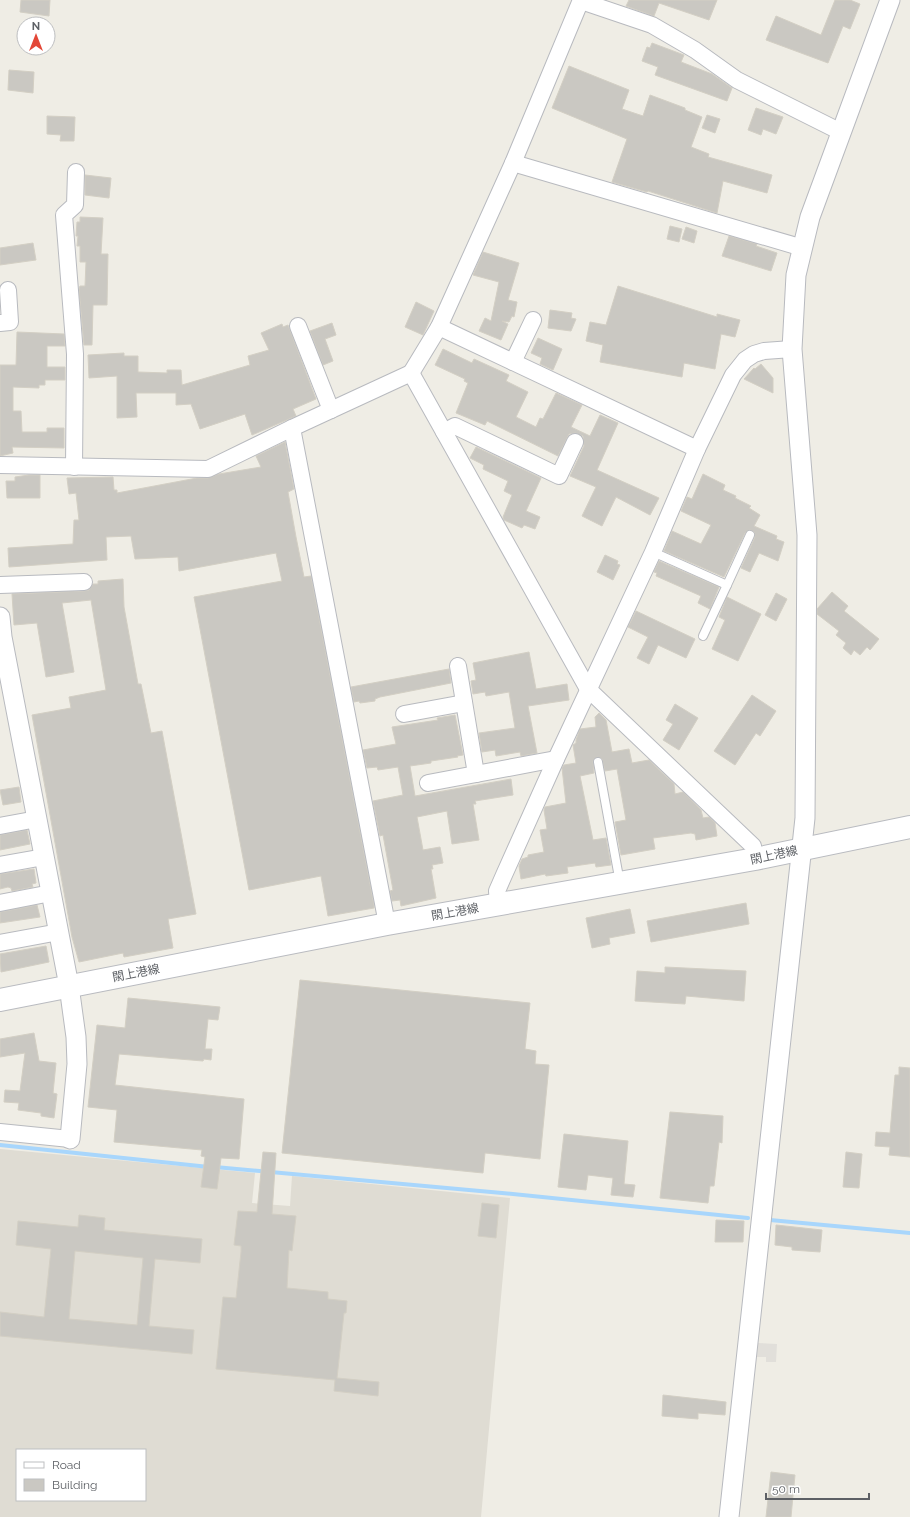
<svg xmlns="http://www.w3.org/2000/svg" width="910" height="1517" font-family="Raleway,'Noto Sans JP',sans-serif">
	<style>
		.industrial { fill: #e1dfda }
		.education { fill: #dfdcd3; fill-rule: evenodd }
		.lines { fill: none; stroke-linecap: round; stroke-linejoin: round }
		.stream { stroke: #a8d6fc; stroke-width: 4 }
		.building { fill: #cac8c2; stroke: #d3cfc4; fill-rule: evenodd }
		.service-casing { stroke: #b8babf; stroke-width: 10 }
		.minor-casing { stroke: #b8babf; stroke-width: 18 }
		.tertiary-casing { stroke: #b8babf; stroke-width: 21 }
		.secondary-casing { stroke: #b9bbc0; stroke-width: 24 }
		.service { stroke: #fff; stroke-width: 8 }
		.minor { stroke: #fff; stroke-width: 16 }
		.tertiary { stroke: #fff; stroke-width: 19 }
		.secondary { stroke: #fff; stroke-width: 22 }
		.labels { text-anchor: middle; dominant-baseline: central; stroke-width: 3; stroke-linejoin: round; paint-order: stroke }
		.street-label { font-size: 12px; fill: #5d6065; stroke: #fff }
	</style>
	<rect width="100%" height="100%" fill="#efede5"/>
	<polygon class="industrial" points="758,1343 777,1344 776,1362 766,1362 766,1357 757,1357"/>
	<path class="education" d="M0,1149L255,1173L252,1203L290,1206L292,1176L510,1198L481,1517H0ZM17,1450H145V1500H17Z"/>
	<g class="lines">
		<g class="stream">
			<polyline points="0,1145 209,1167"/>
			<polyline points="215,1167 502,1193 748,1218"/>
			<polyline points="770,1220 910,1233"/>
		</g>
	</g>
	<g class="building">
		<polygon points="21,0 50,0 49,16 20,12"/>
		<polygon points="629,0 717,0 709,20 659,3 654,16 626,6"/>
		<polygon points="835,0 850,0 860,4 850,29 843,26 828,63 766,40 776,16 821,35"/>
		<polygon points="652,43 684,55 681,62 712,74 732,88 727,101 655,75 658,67 642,61 647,47 650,48"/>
		<polygon points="569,66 629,90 622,109 643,116 650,95 685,108 685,110 702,117 691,147 709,154 708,157 772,175 767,193 723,181 717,213 648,191 647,192 612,182 627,139 552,108"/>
		<polygon points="9,70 34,72 33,93 8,90"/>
		<polygon points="756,108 783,117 776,134 763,129 761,135 748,130"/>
		<polygon points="707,115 720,119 715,133 702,128"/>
		<polygon points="47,116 75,117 74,141 60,141 61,135 47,134"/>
		<polygon points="85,175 111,178 109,198 85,195"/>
		<polygon points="80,217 103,218 101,254 108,254 107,305 93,305 92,345 84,345 79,289 80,286 85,286 86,262 80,262 80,246 77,246 78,236 76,236 77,222 80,222"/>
		<polygon points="670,226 682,229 679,242 667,239"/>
		<polygon points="686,227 697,231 694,243 682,239"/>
		<polygon points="729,236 757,244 756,246 777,253 771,271 722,256"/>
		<polygon points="33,243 36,260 0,265 0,248"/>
		<polygon points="483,252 519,263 508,300 517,302 514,317 512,316 509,322 502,321 508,324 501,340 479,331 485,318 491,321 499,282 473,275"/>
		<polygon points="618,286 717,317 717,314 740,320 735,337 721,334 715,369 684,363 682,377 600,362 603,345 586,341 590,322 606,325"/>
		<polygon points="416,302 434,311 423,335 405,327"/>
		<polygon points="550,310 572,313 571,318 576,319 571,331 548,328"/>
		<polygon points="332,323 336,335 325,339 333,361 323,365 310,331"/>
		<polygon points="282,324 283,327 288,325 316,399 293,409 296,416 252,435 245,414 200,429 191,404 176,405 176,393 136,393 137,417 117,418 117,376 89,378 88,355 124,353 124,356 138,356 138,372 167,373 167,370 181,370 182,385 250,365 248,356 269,350 261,333"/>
		<polygon points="17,332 64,334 65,346 47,346 47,367 65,367 65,380 45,380 45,385 39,385 39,388 13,387 13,411 21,411 22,432 47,432 47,428 64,428 64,448 12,447 13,453 0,456 0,365 16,365"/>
		<polygon points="538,338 562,349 553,370 540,364 542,358 531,353"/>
		<polygon points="443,349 472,363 474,359 509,375 506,381 528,392 516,417 536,427 540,418 543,419 556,393 582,405 571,427 590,436 600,415 618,423 597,470 659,498 650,515 616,497 602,526 582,516 596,487 570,476 584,446 583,436 575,433 569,434 558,456 487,421 485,425 456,413 468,383 464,381 465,379 435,365"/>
		<polygon points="761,364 773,378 773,393 744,379 754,368 755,369"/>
		<polygon points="285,442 294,489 288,492 296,537 304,577 311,576 374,905 374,908 328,916 321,876 249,890 194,597 282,581 276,553 179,571 178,557 135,559 131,536 106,537 107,560 9,567 8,548 73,544 74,520 79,520 76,493 69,494 67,478 113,477 114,490 117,490 117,493 197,478 208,478 219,474 261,467 256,456"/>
		<polygon points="476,447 541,478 526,511 540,517 535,529 524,525 522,528 504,520 503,517 512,495 504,491 508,481 483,469 484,465 470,458"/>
		<polygon points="703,474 725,485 723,490 736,496 735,498 751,506 749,508 760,515 754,526 777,536 776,539 784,542 778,561 759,553 750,572 741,568 755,537 754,532 750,530 745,533 724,577 664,551 672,531 701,544 711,525 681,511 687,497 692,499"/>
		<polygon points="29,475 40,475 40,498 7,498 6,481 15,481 15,477"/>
		<polygon points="605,555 618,561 617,564 620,565 613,580 597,572"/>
		<polygon points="659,561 719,587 710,609 698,603 701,596 656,576 657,573 654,572"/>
		<polygon points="123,579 124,607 138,684 141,684 151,733 162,731 196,914 168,919 173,948 124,957 123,953 79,962 72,937 32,715 71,708 69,697 106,690 91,600 62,603 74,672 46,677 37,623 14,625 12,594 84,591 89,590 93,584 98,584 98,581"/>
		<polygon points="832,592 848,606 844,611 879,639 870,650 867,647 860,655 854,650 851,655 843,648 846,643 836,635 839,631 817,614 817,609"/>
		<polygon points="776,593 787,599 776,621 765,615"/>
		<polygon points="727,597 761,614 738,661 712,649 725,620 719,617"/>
		<polygon points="636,611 695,639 686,658 658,645 649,664 637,658 648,637 628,627"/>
		<polygon points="529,652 536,689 567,684 569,700 528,706 537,753 521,756 520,752 496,756 495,750 482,752 479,733 515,728 509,692 486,696 485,692 473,694 471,681 476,680 473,663"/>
		<polygon points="449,669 451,683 380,697 375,699 375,701 360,703 359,701 354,702 351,687"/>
		<polygon points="752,695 776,711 760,736 756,733 735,765 714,751"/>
		<polygon points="675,704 698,718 679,750 663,740 673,724 666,720"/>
		<polygon points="599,713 606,720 612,752 629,749 632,763 649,760 674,784 675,794 683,792 701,810 703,818 709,817 715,823 717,836 696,840 695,834 691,833 653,838 655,849 621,855 615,822 626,820 617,769 605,771 602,759 597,757 593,761 594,773 580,776 593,840 606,838 611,865 596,867 595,863 567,867 568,873 546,876 545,874 521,879 519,866 522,859 528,857 528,855 544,852 540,830 547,829 544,810 545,807 566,803 562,768 564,765 576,763 573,745 576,743 576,740 580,729 596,727 595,717"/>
		<polygon points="455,715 463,755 457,756 458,757 431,761 431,763 410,766 415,796 511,779 513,795 475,801 476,804 473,804 479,840 452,844 447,811 417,817 423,850 440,847 443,863 432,865 433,869 431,869 436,898 401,906 400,900 392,901 390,891 393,890 383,835 380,836 373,801 403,795 398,767 378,770 377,767 367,768 363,750 396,744 392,727 438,720 437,718"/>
		<polygon points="19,787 21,802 3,805 0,790"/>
		<polygon points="27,830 30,844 0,850 0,835"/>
		<polygon points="34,869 36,883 32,884 33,887 12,891 11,888 8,887 0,889 0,874"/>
		<polygon points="746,903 749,924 651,942 647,921"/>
		<polygon points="37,905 40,917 0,923 0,912"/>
		<polygon points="630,909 635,933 609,938 610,944 592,948 586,918"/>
		<polygon points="46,946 49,962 1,972 0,954"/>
		<polygon points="665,967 746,971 744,1001 686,996 685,1004 635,1001 637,971 665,973"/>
		<polygon points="300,980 530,1003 525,1049 536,1051 535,1064 549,1065 540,1159 485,1153 483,1173 282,1153"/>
		<polygon points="128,998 220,1007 218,1020 208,1019 205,1049 212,1049 211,1060 204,1059 203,1061 119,1054 115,1085 244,1099 239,1159 221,1158 217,1189 201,1187 205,1157 201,1156 202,1150 114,1142 117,1110 88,1107 97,1025 125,1028"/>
		<polygon points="34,1033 39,1061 56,1063 53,1093 57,1094 54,1118 41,1116 41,1113 18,1110 19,1103 4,1102 5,1090 20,1091 25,1053 0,1057 0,1039"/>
		<polygon points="899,1067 910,1068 910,1157 889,1155 890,1147 875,1146 876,1132 890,1133 895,1075 899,1075"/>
		<polygon points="670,1112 723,1116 722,1143 719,1142 714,1186 710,1186 708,1203 660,1198"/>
		<polygon points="564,1134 628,1141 624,1184 635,1185 633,1197 611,1195 613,1178 588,1175 586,1190 558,1187"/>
		<polygon points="263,1152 276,1153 272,1214 296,1216 292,1251 289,1250 287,1288 328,1292 328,1299 347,1301 346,1313 344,1313 337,1378 379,1382 378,1396 334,1391 335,1380 216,1369 223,1297 236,1298 241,1252 241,1246 234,1245 238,1211 257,1212"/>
		<polygon points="846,1152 862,1154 859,1188 843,1187"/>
		<polygon points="482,1203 499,1205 496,1238 478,1236"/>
		<path d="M79,1215L105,1218L104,1230L202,1239L200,1263L155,1259L149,1326L194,1330L192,1354L0,1336V1312L44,1317L51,1249L16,1245L18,1221L78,1227ZM75,1251L143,1258L137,1325L69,1319Z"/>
		<polygon points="716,1220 744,1221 743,1242 715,1242"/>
		<polygon points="776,1225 822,1230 820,1252 792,1250 792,1247 775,1245"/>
		<polygon points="663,1395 726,1402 725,1415 698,1413 698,1419 662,1416"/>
		<polygon points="771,1472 795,1475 791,1517 766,1517"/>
	</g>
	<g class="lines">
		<defs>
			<g id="service">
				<polyline points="653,552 727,585 750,535"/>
				<polyline points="703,636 727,585"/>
				<polyline points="598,762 620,883"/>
			</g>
			<g id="minor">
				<polyline points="581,1 652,25 695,50 737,80 841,132"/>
				<polyline points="513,163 803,248"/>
				<polyline points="0,323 10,322 8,290"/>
				<polyline points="298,326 331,410"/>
				<polyline points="439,327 697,449"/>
				<polyline points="513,362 533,320"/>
				<polyline points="411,373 439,327 513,163 581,0"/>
				<polyline points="444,432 455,426 559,476 575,442"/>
				<polyline points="0,465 208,469 292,428"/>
				<polyline points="74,467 75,354 64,215 75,205 76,172"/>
				<polyline points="0,585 84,582"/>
				<polyline points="458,666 476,774"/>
				<polyline points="404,714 464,703"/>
				<polyline points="428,783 556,759"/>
				<polyline points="0,826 37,819"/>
				<polyline points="0,865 44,857"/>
				<polyline points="0,903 51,893"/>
				<polyline points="498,905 497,891 504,875 556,759 653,552 697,449 733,375 745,360 754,354 764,351 792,349"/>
				<polyline points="387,924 292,428 411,373 588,689 753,846 755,859"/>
				<polyline points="0,943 59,932"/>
				<polyline points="0,1132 70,1139"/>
			</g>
			<g id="tertiary">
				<polyline points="0,617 2,637 69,986 76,1037 77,1064 70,1139"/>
				<polyline points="729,1517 805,818 807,535 792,349 796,275 810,217 890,0"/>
			</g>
			<polyline id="secondary" points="0,1000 387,924 755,859 910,827"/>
		</defs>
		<use href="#service" class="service-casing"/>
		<use href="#minor" class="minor-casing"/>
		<use href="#tertiary" class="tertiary-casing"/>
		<use href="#secondary" class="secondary-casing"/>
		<use href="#service" class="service"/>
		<use href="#minor" class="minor"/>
		<use href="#tertiary" class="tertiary"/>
		<use href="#secondary" class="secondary"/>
	</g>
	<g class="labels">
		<g class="street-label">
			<text transform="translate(774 855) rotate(-12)">閖上港線</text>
			<text transform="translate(455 912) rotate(-10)">閖上港線</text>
			<text transform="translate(136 973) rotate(-11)">閖上港線</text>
		</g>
	</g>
	<rect x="16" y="1449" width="130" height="52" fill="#ffffff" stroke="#bebfc1"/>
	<rect x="24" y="1462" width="20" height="6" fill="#ffffff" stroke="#bebfc1"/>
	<text x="52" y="1469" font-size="12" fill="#5d6065">Road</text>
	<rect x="24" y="1479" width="20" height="12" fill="#cac8c2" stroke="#bebfc1"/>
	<text x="52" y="1489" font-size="12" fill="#5d6065">Building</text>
	<g transform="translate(36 36)"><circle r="19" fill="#ffffff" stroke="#bebfc1"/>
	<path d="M0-3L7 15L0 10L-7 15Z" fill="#e34737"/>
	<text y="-6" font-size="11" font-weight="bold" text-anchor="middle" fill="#5d6065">N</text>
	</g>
	<path d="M766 1493v6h103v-6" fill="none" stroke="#5d6065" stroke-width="2"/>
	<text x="772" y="1493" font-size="12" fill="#5d6065" stroke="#ffffff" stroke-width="3" paint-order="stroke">50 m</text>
</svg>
